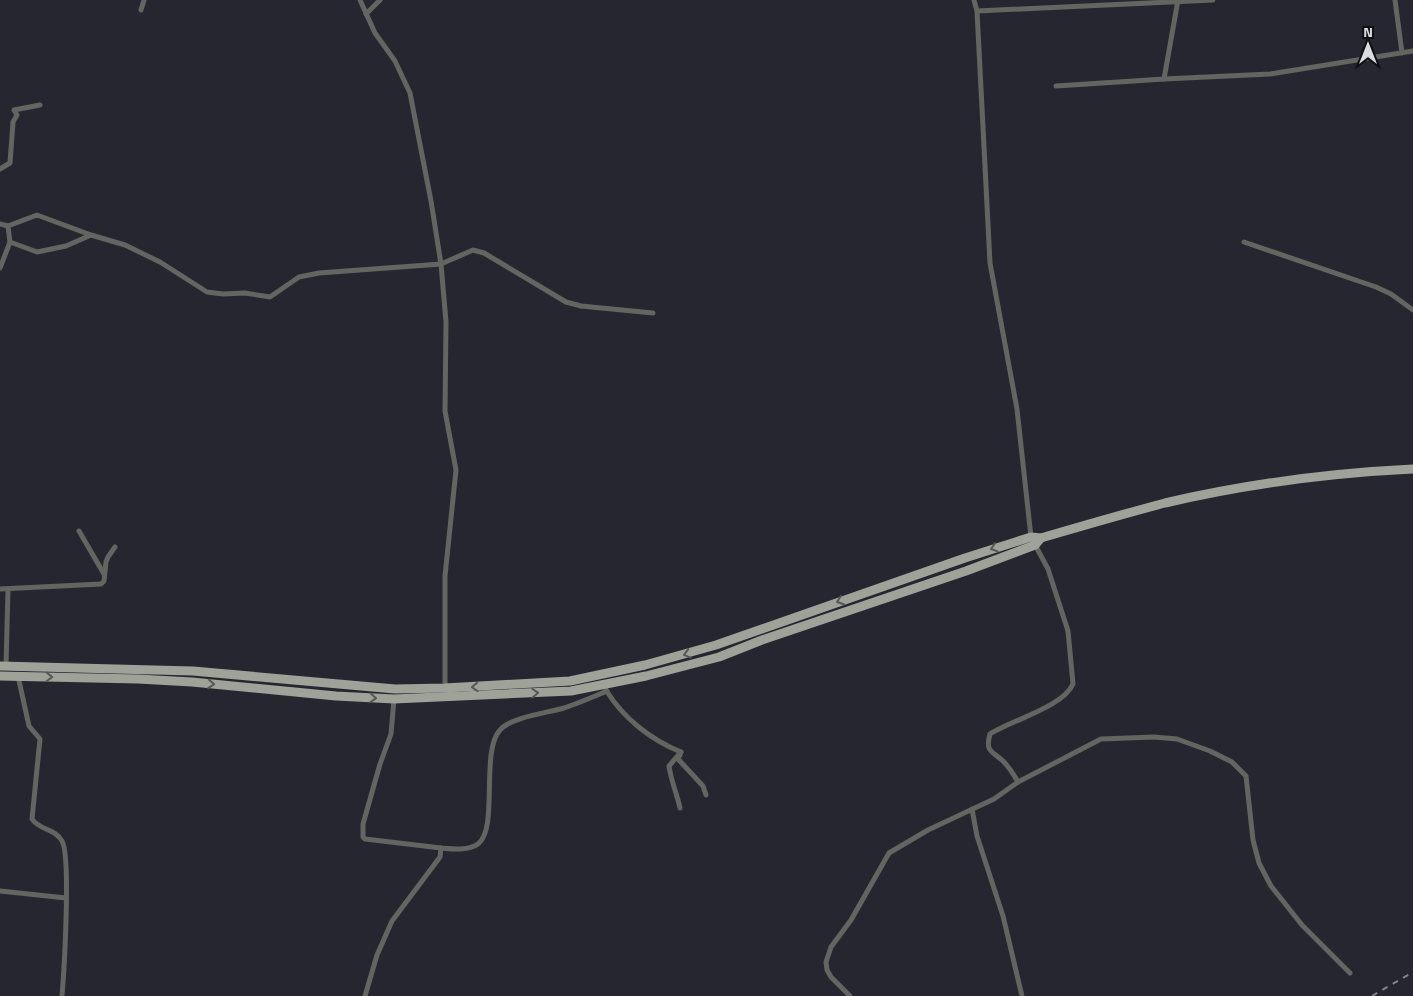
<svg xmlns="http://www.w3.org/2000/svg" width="1413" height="996" font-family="'Titillium Web',sans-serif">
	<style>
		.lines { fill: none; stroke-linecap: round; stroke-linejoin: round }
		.street { stroke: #636560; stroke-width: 5 }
		.primary { stroke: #9ea298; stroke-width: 9 }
		.rail { stroke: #83838c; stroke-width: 2; stroke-dasharray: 6 6; stroke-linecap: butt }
		.oneway { stroke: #565856 }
	</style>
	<rect width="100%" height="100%" fill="#262630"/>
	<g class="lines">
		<g class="street">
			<polyline points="360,0 375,33 395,61 410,93 431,201 441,264 446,322 445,411 456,470 445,576 445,688"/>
			<path d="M974,0L977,11L990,263L1017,409L1031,537L1048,569L1068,631L1073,684C1063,707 1012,720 990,734C985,752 992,751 1003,761C1009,767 1014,775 1018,782"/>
			<polyline points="1395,0 1402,53"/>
			<polyline points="141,10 144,0"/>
			<polyline points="977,11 1213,0"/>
			<polyline points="366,14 380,0"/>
			<polyline points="1164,79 1178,0"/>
			<polyline points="1056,86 1164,79 1270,74 1413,51"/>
			<polyline points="0,169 10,163 13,122 17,115 14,110 40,105"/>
			<polyline points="0,224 8,226 37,215 91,235 125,245 160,262 207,292 223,294 245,293 270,297 299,277 319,273 441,264 473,250 484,253 566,302 581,306 653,313"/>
			<polyline points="10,242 37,252 66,246 91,235"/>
			<polyline points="1244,242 1376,287 1391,294 1413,310"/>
			<polyline points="0,268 10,242 8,226"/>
			<polyline points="79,531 104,574"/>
			<polyline points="0,589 101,584 104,581 106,562 108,557 115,547"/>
			<polyline points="6,666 8,589"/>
			<path d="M18,676L29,726L40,739L32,819C39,830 56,829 62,841C71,856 64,973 62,996"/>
			<path d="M606,690C623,718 651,740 681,752"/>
			<polyline points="680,755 678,759 703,786 706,795"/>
			<path d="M680,808C677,794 671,781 669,766L681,752"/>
			<polyline points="972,809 977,836 1003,916 1022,996"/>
			<path d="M441,848C452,849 468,851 478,844C499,828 480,752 500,730C511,717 547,713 564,708C579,703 593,697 607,691"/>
			<polyline points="0,891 66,898"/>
			<polyline points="365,996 377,955 392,921 440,857 441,848 365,839 363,837 363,824 380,764 391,734 394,699"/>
			<polyline points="850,996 831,977 827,970 826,962 831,947 851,920 889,853 928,830 994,799 1018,782 1101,739 1154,737 1177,739 1210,751 1232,762 1246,776 1253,840 1259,863 1271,886 1302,925 1350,973"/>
		</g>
		<g class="primary">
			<path d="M0,666L193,671L395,689L445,688L570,681L645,665L716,645L965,558L1031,537L1041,538C1082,526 1123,514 1165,503C1246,484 1330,473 1413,469"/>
			<polyline points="0,676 138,679 192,682 336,696 394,699 571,691 646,676 719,657 762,640 966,571 1035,545 1041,538"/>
		</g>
		<polyline class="rail" points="1372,996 1413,972"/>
	</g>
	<defs><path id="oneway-chevron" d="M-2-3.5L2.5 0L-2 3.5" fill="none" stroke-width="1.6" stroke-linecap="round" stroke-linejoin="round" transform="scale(1.25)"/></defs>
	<g class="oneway">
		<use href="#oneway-chevron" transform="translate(994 548) rotate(162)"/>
		<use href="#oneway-chevron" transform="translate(840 601) rotate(160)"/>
		<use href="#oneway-chevron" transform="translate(687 654) rotate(165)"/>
		<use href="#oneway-chevron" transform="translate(49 677) rotate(2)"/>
		<use href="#oneway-chevron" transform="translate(211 684) rotate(4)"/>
		<use href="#oneway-chevron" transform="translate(475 687) rotate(177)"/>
		<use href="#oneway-chevron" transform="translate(535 693) rotate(-3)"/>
		<use href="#oneway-chevron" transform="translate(373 698) rotate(3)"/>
	</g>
	<g transform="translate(1368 45)" stroke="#0f0f14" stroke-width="4" paint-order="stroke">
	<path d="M0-4L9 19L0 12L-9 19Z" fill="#dbdbe2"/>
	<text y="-8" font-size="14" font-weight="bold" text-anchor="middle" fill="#dbdbe2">N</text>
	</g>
</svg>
